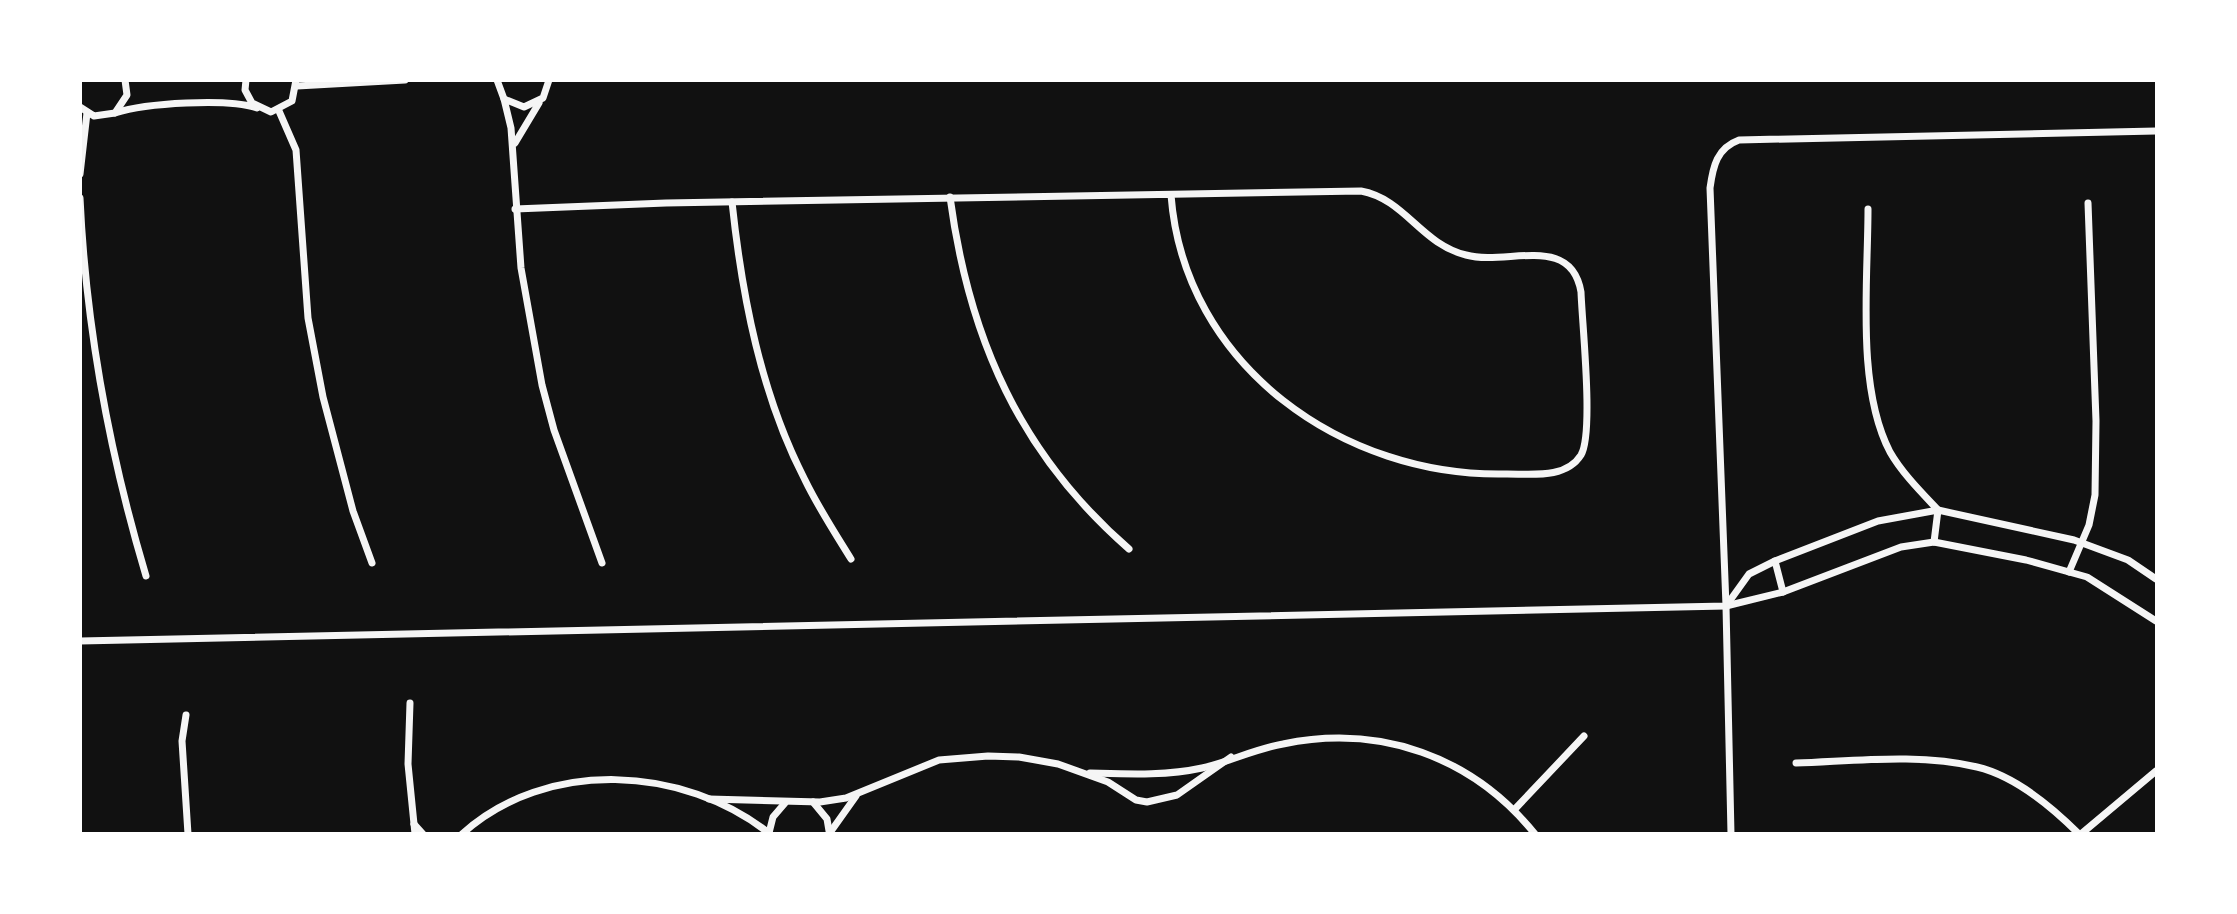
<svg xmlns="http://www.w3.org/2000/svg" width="2237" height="914" font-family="'Titillium Web',sans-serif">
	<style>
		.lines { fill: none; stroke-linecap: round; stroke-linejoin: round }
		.minor { stroke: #f5f5f5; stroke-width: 7 }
	</style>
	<rect width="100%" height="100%" fill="#111"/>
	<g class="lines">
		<g class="minor">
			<polyline points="246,80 245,90 252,103 271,112 292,101 296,80"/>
			<polyline points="497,80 504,99 524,107 543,98 549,80"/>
			<polyline points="297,86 405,80"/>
			<polyline points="504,99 511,128 521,268 542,385 554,430 602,563"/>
			<polyline points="80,107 94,116 115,113 127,95 125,80"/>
			<polyline points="279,111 296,150 308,318 323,397 353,511 372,563"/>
			<path d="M115,113C146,103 227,98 257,108"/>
			<polyline points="515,143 539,103"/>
			<polyline points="80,174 87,113"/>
			<path d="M950,197C969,339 1020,454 1129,549"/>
			<path d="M80,198C86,328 109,452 146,576"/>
			<path d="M732,202C742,296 761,395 805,480C818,507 835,533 851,559"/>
			<path d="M515,209L666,203L1361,191C1405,199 1421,244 1466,255C1507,266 1571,233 1581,292C1582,323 1594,433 1581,455C1566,479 1532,474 1507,474C1344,478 1184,366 1171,195"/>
			<path d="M1868,209C1868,282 1856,387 1890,452C1902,473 1921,492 1938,510L1934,542"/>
			<polyline points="1775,561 1783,592"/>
			<polyline points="2069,572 2089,525 2095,495 2096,421 2088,203"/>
			<polyline points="1726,606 1749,574 1775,561 1878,521 1938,510 2074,540 2128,560 2156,579"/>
			<polyline points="80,641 1726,606 1783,592 1901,547 1934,542 2026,560 2087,577 2156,621"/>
			<polyline points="410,703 408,764 415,834"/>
			<polyline points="186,715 182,741 188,834"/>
			<path d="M1796,763C1855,761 1919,753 1977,767C2015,776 2052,807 2079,834"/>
			<path d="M1090,773C1127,774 1166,776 1202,768C1229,762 1255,749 1283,744C1380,724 1472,756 1535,834"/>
			<polyline points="709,799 820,802 846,798 939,760 988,756 1019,757 1058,764 1108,782 1136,800 1147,802 1177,795 1231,757"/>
			<polyline points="813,802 827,819 829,831"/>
			<polyline points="1514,810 1584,736"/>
			<polyline points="414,824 423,834"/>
			<polyline points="769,833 773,817 785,803"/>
			<path d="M462,834C546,758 684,765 770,834"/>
			<polyline points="829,834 856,796"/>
			<path d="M1731,834L1726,606L1710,188C1713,166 1717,148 1739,140L2156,131"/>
			<polyline points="2081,834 2156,771"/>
		</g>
	</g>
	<rect width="2237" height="914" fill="none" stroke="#ffffff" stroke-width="164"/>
</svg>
